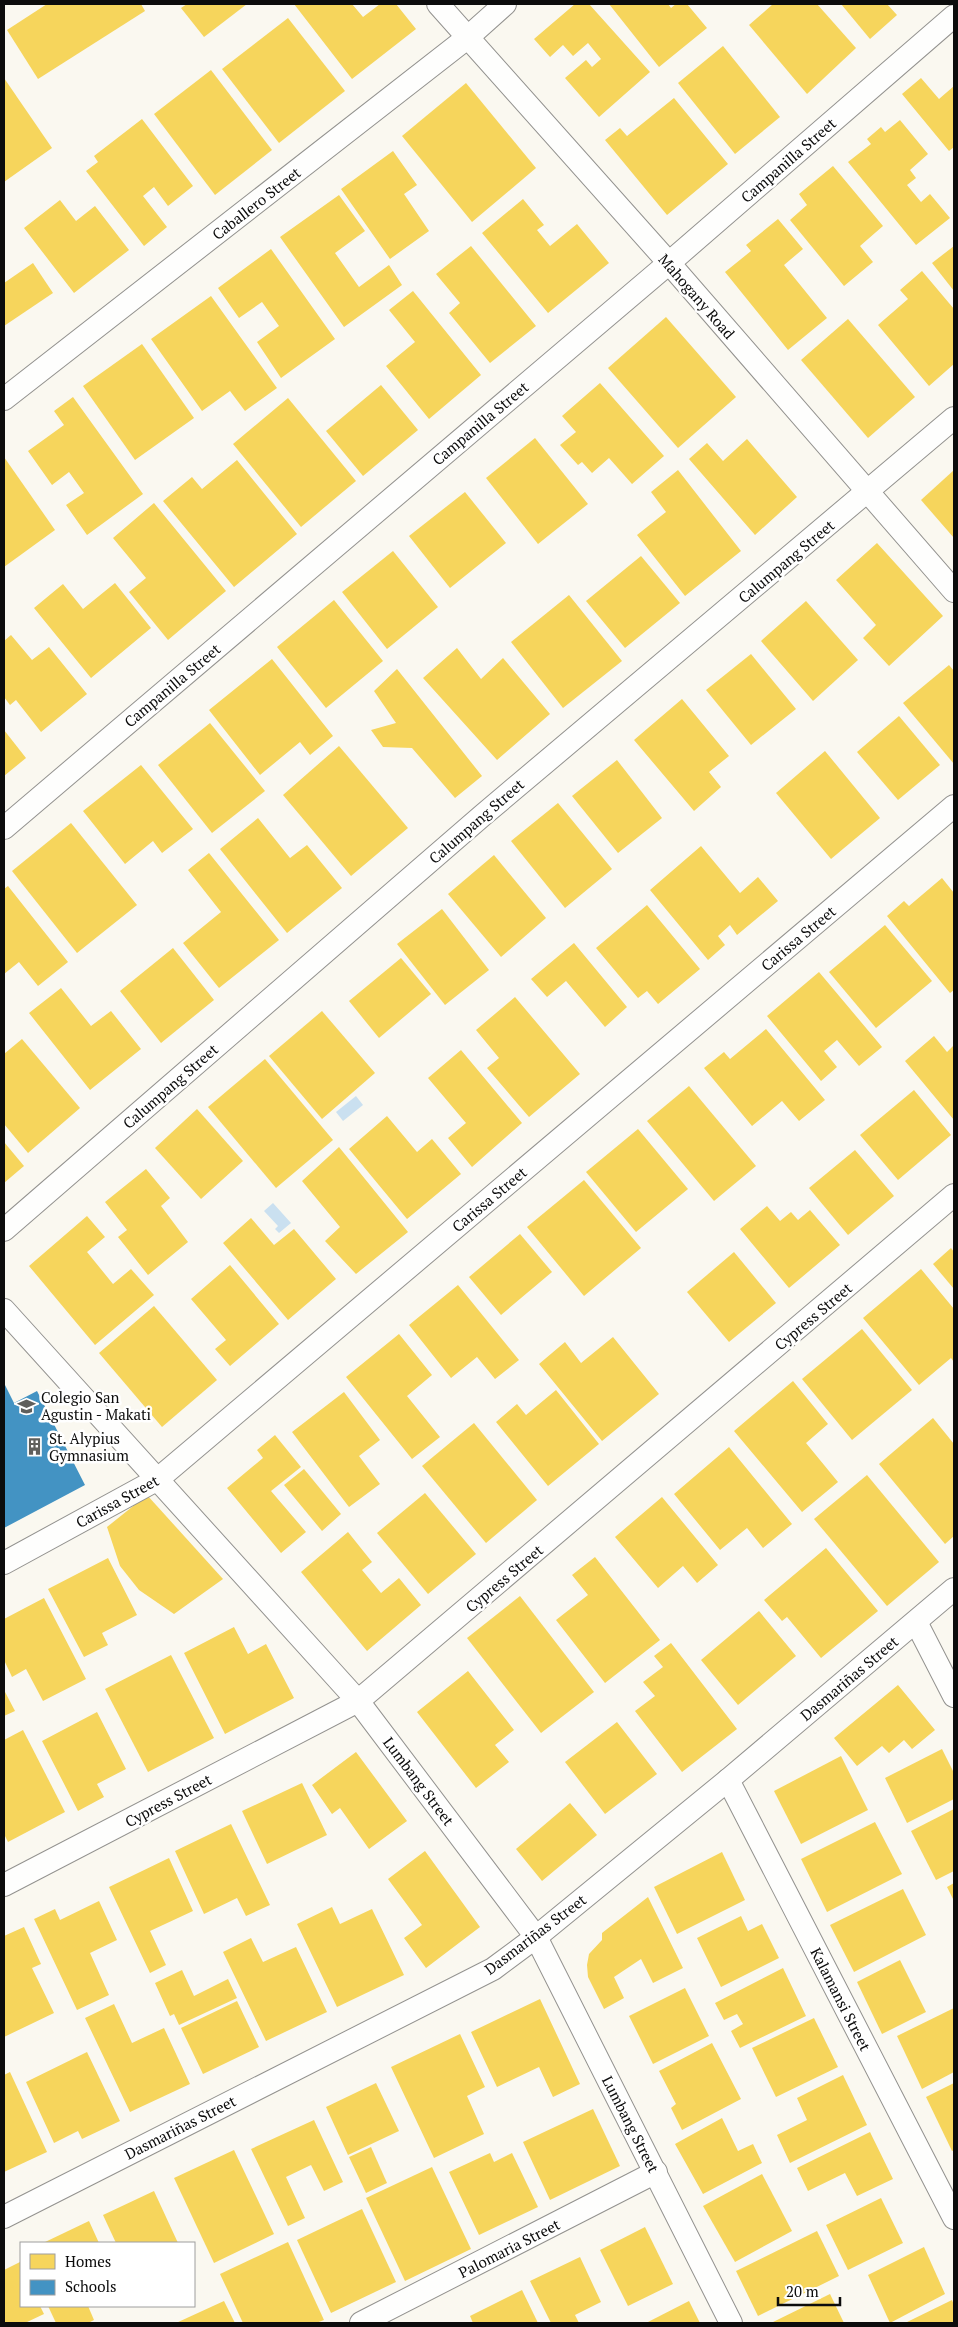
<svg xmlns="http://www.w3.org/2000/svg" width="958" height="2327" font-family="'PT Serif',serif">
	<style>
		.water { fill: #cae0f0 }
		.homes { fill: #f6d55c }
		.schools { fill: #4393c3 }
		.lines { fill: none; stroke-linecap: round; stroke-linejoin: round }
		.minor-casing { stroke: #93928f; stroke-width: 24 }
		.minor { stroke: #fefefd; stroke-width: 22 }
		.labels { text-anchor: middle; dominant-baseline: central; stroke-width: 5; stroke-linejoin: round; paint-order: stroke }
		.street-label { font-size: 15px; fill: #0c0c0c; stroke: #fff }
		.poi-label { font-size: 15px; fill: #0c0c0c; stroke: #fff; text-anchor: start }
	</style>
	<rect width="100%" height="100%" fill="#faf8f0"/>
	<g class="water">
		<polygon points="356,1096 363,1105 343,1121 336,1112"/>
		<polygon points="273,1203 291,1223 279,1233 275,1229 278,1226 264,1211"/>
	</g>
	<g class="homes">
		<polygon points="47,4 141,4 145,11 38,79 7,30"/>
		<polygon points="187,4 247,4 204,37 181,8"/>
		<polygon points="294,4 352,4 363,17 380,4 396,4 416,29 352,79"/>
		<polygon points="575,4 589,4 650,72 599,117 565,78 586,60 592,67 601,59 588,43 573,56 563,45 550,57 534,39"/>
		<polygon points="609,4 668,4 671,8 676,4 687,4 707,28 659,67"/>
		<polygon points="773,4 817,4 856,48 807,94 749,25"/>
		<polygon points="841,4 887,4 897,15 870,39"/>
		<polygon points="288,18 345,91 279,143 222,69"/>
		<polygon points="723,46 780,117 735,154 678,83"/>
		<polygon points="211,70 272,150 215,195 154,114"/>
		<polygon points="4,78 52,148 4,182"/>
		<polygon points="921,78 939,99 954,86 954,147 949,151 902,94"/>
		<polygon points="466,83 536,168 472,222 402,136"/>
		<polygon points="674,98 728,164 667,215 605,140 620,128 627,136"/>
		<polygon points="142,119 193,186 168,206 154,187 143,196 167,227 144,246 86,171 98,162 94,156"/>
		<polygon points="900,120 928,154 910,170 916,178 907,185 921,202 930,194 950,218 916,245 848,162 871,144 867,139 881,127 885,132"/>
		<polygon points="393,151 417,185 404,194 429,231 390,259 341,189"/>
		<polygon points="833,166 883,226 860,246 873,262 844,286 790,220 807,205 799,194"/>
		<polygon points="339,195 365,231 335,253 359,287 389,265 402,285 344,327 280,237"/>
		<polygon points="523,199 544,225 537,230 550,246 577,224 609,263 548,313 482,233"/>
		<polygon points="60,200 76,221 95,206 129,250 74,293 24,228"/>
		<polygon points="778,219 803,249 784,265 827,318 788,350 725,272 751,251 746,245"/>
		<polygon points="471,246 536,326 490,363 449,313 460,303 436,274"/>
		<polygon points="954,246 954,291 932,263"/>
		<polygon points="271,249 335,339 281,378 257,342 279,326 262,302 239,318 218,288"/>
		<polygon points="33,263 53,293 4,326 4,283"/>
		<polygon points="922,271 954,309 954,364 929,386 878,325 908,299 900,290"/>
		<polygon points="413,291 481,375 429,419 386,366 415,342 389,310"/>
		<polygon points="211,296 277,388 245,411 230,391 202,411 151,339"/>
		<polygon points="666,317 736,397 678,448 608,368"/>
		<polygon points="848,319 915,397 868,438 801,360"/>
		<polygon points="142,344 194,418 135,460 83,386"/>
		<polygon points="600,383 664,456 632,484 609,458 592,473 582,462 578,465 560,445 576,432 562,416"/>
		<polygon points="381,385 418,430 363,476 326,431"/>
		<polygon points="73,397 143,494 87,535 66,505 84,493 69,472 52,485 28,451 64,425 54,411"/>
		<polygon points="288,398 356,481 301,527 233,444"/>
		<polygon points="535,438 588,504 538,544 486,478"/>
		<polygon points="747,439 797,497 755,535 689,459 707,443 723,461"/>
		<polygon points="4,457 55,530 4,567"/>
		<polygon points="237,460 297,534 234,587 163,501 192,477 202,489"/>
		<polygon points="678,470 741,551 685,596 637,535 666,512 651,492"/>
		<polygon points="954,470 954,538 921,500"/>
		<polygon points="465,492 506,543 450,588 409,536"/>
		<polygon points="154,503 226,591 168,640 129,592 146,578 113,538"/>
		<polygon points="877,543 943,616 889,666 863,638 876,625 836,580"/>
		<polygon points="393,551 438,607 387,649 342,592"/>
		<polygon points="641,556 680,603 625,648 586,601"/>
		<polygon points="115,583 151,628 91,678 34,608 63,584 83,609"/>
		<polygon points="569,595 622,661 563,708 511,642"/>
		<polygon points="334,600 383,661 326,708 277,647"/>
		<polygon points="806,601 858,660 813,701 761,641"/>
		<polygon points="11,635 32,660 49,647 87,694 41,732 16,700 10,705 4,697 4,641"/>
		<polygon points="457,648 481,679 503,658 550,714 497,760 423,678"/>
		<polygon points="751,654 796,709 751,745 706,690"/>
		<polygon points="272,659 333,736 310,755 300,742 260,775 209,710"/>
		<polygon points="949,665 954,671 954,764 903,703"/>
		<polygon points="397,669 482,776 455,798 412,748 383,747 371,730 396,723 374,691"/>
		<polygon points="682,699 729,756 709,772 721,787 694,811 634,740"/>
		<polygon points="899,716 940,765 898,800 857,752"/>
		<polygon points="210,723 265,791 212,833 158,765"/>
		<polygon points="4,730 26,758 4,776"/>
		<polygon points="339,746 408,828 351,876 283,795"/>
		<polygon points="825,751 880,818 831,859 776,793"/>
		<polygon points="617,760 662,818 618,853 572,796"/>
		<polygon points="141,765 193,829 162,853 153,841 125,864 83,811"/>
		<polygon points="558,803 612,869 565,908 511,841"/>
		<polygon points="258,818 290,858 307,845 342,888 287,933 220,849"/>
		<polygon points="71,823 137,905 77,953 12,871"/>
		<polygon points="701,846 740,893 758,877 778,901 737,935 730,925 718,936 725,945 708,960 650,890"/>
		<polygon points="209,853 279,940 219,988 183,943 221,912 188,870"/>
		<polygon points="494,855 546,918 501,957 448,894"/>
		<polygon points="942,878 954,893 954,990 950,993 887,916 904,901 909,906"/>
		<polygon points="8,886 68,962 38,986 19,962 4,974 4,889"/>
		<polygon points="647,905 700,969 658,1004 647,991 638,998 596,948"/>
		<polygon points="442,909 489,970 445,1005 397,944"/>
		<polygon points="885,925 932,981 876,1028 829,972"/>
		<polygon points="574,943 627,1007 605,1027 566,981 547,997 531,979"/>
		<polygon points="173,948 214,1000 161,1043 120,991"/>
		<polygon points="401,958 431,994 379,1038 349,1001"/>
		<polygon points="819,972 882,1047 859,1066 837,1040 824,1051 837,1067 821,1081 767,1016"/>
		<polygon points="61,988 91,1026 111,1011 141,1049 90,1090 29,1013"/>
		<polygon points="515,997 580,1074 529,1117 487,1068 499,1058 476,1030"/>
		<polygon points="322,1011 375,1073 322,1119 269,1056"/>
		<polygon points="766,1029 825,1100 799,1121 782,1101 752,1126 704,1068 724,1052 730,1059"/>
		<polygon points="934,1036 947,1052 954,1045 954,1120 905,1061"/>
		<polygon points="22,1039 80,1108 28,1153 4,1124 4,1054"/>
		<polygon points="461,1050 522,1123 472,1167 448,1138 466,1123 428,1078"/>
		<polygon points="265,1059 333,1140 276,1188 208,1107"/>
		<polygon points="689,1086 756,1166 714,1201 647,1121"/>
		<polygon points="914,1090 951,1135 898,1180 860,1135"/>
		<polygon points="197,1109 243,1161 201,1199 155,1148"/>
		<polygon points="387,1116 417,1152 432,1139 461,1174 407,1219 349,1149"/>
		<polygon points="638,1129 688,1189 636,1232 586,1172"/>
		<polygon points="4,1142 24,1166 4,1183"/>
		<polygon points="339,1147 408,1232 356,1274 325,1241 340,1227 302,1181"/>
		<polygon points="855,1150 894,1196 848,1235 809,1188"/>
		<polygon points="146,1169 170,1198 161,1206 188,1242 148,1275 118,1237 127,1230 105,1202"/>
		<polygon points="584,1180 641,1248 584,1296 527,1227"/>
		<polygon points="767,1206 780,1221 791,1212 798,1220 810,1210 840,1245 789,1288 740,1229"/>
		<polygon points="87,1216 105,1237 87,1252 113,1284 131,1269 154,1295 95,1345 29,1266"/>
		<polygon points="251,1218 274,1245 294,1229 336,1279 288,1320 223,1243"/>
		<polygon points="520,1234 552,1272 501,1315 469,1277"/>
		<polygon points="951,1248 954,1252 954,1289 933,1264"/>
		<polygon points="734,1252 776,1303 729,1342 687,1292"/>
		<polygon points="230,1265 279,1324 230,1366 215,1349 226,1340 191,1299"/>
		<polygon points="921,1269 954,1309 954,1362 951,1358 919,1385 863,1318"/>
		<polygon points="458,1285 519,1360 495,1379 477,1357 451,1378 409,1325"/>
		<polygon points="154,1306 217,1380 162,1427 99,1353"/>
		<polygon points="862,1329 912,1390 852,1440 802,1379"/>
		<polygon points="399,1334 432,1375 407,1396 440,1437 412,1459 346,1377"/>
		<polygon points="613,1337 659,1394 602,1441 539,1364 565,1342 581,1363"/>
		<polygon points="793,1381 828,1424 806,1443 838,1482 802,1512 734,1431"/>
		<polygon points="556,1390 599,1444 548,1486 496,1422 517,1404 526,1415"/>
		<polygon points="344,1392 380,1440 359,1456 380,1484 349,1507 292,1432"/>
		<polygon points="933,1418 954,1444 954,1536 945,1544 879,1464"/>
		<polygon points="474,1423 537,1500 486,1543 422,1466"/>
		<polygon points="275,1435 301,1467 271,1491 306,1532 281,1553 227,1488 263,1458 257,1450"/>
		<polygon points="729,1447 792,1524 763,1548 747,1528 720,1550 674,1494"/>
		<polygon points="304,1469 341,1514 322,1531 284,1485"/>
		<polygon points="867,1475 939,1562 887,1606 814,1519"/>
		<polygon points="425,1493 476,1554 428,1594 377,1533"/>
		<polygon points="147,1495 223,1579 174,1614 139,1590 120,1566 107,1527"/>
		<polygon points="662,1497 718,1565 697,1583 683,1566 658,1588 615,1537"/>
		<polygon points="348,1532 372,1562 362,1570 381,1593 399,1578 421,1605 367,1651 301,1572"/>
		<polygon points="826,1548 878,1611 821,1658 787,1617 782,1621 764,1600"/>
		<polygon points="595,1557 660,1640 605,1683 556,1620 588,1595 572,1575"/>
		<polygon points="108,1558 137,1615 102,1633 108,1645 84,1657 48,1589"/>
		<polygon points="520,1596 594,1692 541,1733 467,1638"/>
		<polygon points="44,1598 86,1679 43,1701 26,1669 12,1677 4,1660 4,1619"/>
		<polygon points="759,1611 796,1656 738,1705 701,1660"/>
		<polygon points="234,1627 248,1654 266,1644 294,1698 225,1734 184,1653"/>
		<polygon points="671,1643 737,1729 682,1772 635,1711 655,1696 643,1682 663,1667 654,1656"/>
		<polygon points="171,1655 214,1738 148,1772 105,1689"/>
		<polygon points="468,1671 514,1730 495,1745 509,1762 476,1788 417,1712"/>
		<polygon points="898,1685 935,1730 912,1749 904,1740 889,1753 882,1746 857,1766 834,1738"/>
		<polygon points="4,1690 15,1711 4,1716"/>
		<polygon points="97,1712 126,1769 97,1784 104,1797 78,1811 42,1741"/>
		<polygon points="617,1722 657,1774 605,1814 565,1762"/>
		<polygon points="23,1730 65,1812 8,1842 4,1834 4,1740"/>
		<polygon points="942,1749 954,1773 954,1799 907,1823 885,1778"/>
		<polygon points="356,1752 407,1821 369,1849 340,1808 332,1814 312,1785"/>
		<polygon points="841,1756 868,1810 801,1844 774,1791"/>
		<polygon points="302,1783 327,1835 267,1864 242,1811"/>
		<polygon points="570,1803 597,1835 542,1881 516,1849"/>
		<polygon points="954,1809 954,1871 936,1880 911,1831"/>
		<polygon points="875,1822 902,1874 827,1912 801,1859"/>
		<polygon points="231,1824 270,1905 246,1916 237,1898 204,1914 175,1851"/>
		<polygon points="425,1851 480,1927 426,1968 404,1938 422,1925 388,1879"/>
		<polygon points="722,1852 745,1900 677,1934 654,1887"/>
		<polygon points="169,1858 193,1911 150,1931 166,1965 150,1973 109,1887"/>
		<polygon points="954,1883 954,1901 947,1887"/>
		<polygon points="903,1889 926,1935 854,1972 830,1925"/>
		<polygon points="648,1897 683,1968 653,1983 641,1959 614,1977 624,1998 604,2009 588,1977 587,1965 589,1954 602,1940 602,1933"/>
		<polygon points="99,1901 117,1940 90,1953 109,1995 77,2010 34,1919 55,1909 60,1920"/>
		<polygon points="332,1907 340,1924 372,1909 404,1975 337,2007 297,1924"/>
		<polygon points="741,1916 748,1931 762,1924 779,1958 721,1987 697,1938"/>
		<polygon points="24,1927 41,1964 32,1968 54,2013 4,2037 4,1936"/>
		<polygon points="251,1938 263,1962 296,1947 327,2012 266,2041 223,1952"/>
		<polygon points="900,1960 926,2012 882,2034 857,1982"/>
		<polygon points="783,1968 806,2016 740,2048 731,2031 743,2024 737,2014 724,2020 715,2003"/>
		<polygon points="182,1970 194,1996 228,1979 237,1998 179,2025 174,2014 170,2016 155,1983"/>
		<polygon points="685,1988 709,2036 653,2064 629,2016"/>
		<polygon points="540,1999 580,2084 553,2097 539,2067 497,2087 471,2032"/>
		<polygon points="237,2001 259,2047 203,2074 181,2028"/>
		<polygon points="114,2004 132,2043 164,2028 190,2084 130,2112 85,2018"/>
		<polygon points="954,2008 954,2072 922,2089 897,2036"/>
		<polygon points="814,2018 838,2067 776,2097 752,2048"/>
		<polygon points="460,2034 485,2087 467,2096 484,2134 434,2158 391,2067"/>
		<polygon points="712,2043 741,2099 682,2130 671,2108 676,2104 659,2071"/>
		<polygon points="87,2052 120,2121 82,2139 78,2131 54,2143 26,2082"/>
		<polygon points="10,2072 47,2152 4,2172 4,2075"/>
		<polygon points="843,2075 867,2125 790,2163 777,2135 807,2120 797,2098"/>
		<polygon points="376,2083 399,2131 348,2155 326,2107"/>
		<polygon points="954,2083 954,2150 952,2151 926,2097"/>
		<polygon points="593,2109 620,2166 550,2200 523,2142"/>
		<polygon points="722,2118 738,2151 753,2144 762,2163 703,2194 675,2144"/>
		<polygon points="314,2120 343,2182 324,2191 311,2165 286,2177 305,2218 288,2226 251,2149"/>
		<polygon points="870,2132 893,2179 857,2196 845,2173 808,2191 797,2168"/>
		<polygon points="371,2147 387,2183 366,2193 349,2157"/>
		<polygon points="234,2150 274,2234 214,2263 174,2178"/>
		<polygon points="490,2153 494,2162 512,2153 538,2207 479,2235 449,2172"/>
		<polygon points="432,2167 471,2249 405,2281 366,2198"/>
		<polygon points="762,2174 792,2231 735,2262 703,2206"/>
		<polygon points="154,2191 178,2243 116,2243 103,2215"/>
		<polygon points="881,2198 903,2243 848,2270 826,2225"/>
		<polygon points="362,2209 396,2282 331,2313 297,2240"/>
		<polygon points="89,2221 99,2243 43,2243"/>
		<polygon points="645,2227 673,2284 628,2306 600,2250"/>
		<polygon points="817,2231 839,2276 758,2316 736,2271"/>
		<polygon points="288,2242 324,2320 316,2323 243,2323 220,2274"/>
		<polygon points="924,2247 945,2294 890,2323 868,2275"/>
		<polygon points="580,2257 601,2302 575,2315 579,2323 551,2323 530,2281"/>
		<polygon points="20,2262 21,2306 40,2306 44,2314 25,2323 4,2323 4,2270"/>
		<polygon points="522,2290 538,2323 473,2323 470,2316"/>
		<polygon points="830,2294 844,2323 771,2323"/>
		<polygon points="952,2300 954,2305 954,2323 905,2323"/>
		<polygon points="224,2301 235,2323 176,2323"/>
		<polygon points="689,2301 700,2323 646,2323"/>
		<polygon points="48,2306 88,2306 94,2320 88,2323 56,2323"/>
	</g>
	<polygon class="schools" points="4,1383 14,1403 37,1391 85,1485 4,1528"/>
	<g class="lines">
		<defs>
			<g id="minor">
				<polyline points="438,4 669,263 954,591"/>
				<polyline points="4,399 467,38 505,4"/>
				<polyline points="4,828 669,263 954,16"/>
				<polyline points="4,1230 483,815 954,418"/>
				<polyline points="4,1310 358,1701 536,1937 731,2323"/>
				<polyline points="4,1563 158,1479 954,806"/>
				<polyline points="916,1622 954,1696"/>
				<polyline points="728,1780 954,2218"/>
				<polyline points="4,1885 358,1701 954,1195"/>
				<polyline points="4,2217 493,1969 536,1937 728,1780 954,1589"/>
				<polyline points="361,2323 656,2172"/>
			</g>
		</defs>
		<use href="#minor" class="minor-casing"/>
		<use href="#minor" class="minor"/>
	</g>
	<defs>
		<symbol id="school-bare" viewBox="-9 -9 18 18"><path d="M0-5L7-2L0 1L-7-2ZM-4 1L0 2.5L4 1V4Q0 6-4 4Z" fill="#5f5f5c" stroke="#fff" stroke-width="2.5" paint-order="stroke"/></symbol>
		<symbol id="building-bare" viewBox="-9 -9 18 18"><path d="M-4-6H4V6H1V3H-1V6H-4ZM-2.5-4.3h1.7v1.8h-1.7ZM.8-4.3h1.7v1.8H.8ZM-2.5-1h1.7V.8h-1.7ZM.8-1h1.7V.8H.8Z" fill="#5f5f5c" stroke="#fff" stroke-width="2.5" paint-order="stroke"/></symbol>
	</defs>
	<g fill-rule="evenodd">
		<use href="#school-bare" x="14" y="1394" width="25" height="25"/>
		<use href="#building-bare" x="22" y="1434" width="25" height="25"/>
	</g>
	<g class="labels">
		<g class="street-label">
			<text transform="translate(788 160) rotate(-41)">Campanilla Street</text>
			<text transform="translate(256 203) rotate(-38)">Caballero Street</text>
			<text transform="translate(697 296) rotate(49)">Mahogany Road</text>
			<text transform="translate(480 423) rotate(-40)">Campanilla Street</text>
			<text transform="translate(786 561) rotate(-40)">Calumpang Street</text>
			<text transform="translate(172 685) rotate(-40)">Campanilla Street</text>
			<text transform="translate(476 821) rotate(-41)">Calumpang Street</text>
			<text transform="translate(798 938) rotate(-40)">Carissa Street</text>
			<text transform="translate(170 1086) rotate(-41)">Calumpang Street</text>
			<text transform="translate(489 1199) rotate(-40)">Carissa Street</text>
			<text transform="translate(813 1316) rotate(-40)">Cypress Street</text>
			<text transform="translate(117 1501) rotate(-29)">Carissa Street</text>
			<text transform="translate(504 1578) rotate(-40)">Cypress Street</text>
			<text transform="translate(849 1678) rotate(-40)">Dasmariñas Street</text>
			<text transform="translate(419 1781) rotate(53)">Lumbang Street</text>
			<text transform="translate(168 1800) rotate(-28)">Cypress Street</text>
			<text transform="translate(535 1934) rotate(-37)">Dasmariñas Street</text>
			<text transform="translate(841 1999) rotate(63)">Kalamansi Street</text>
			<text transform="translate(631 2124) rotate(63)">Lumbang Street</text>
			<text transform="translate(180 2127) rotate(-27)">Dasmariñas Street</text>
			<text transform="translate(509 2248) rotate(-27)">Palomaria Street</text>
		</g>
		<g class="poi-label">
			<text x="41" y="1397">Colegio San<tspan x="41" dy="17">Agustin - Makati</tspan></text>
			<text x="49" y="1438">St. Alypius<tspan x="49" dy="17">Gymnasium</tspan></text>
		</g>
	</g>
	<rect width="958" height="2327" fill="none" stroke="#0c0c0c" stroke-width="10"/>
	<rect x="20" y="2242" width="175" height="65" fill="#ffffff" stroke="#9e9e9e"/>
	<rect x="30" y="2254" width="25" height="15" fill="#f6d55c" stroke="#9e9e9e"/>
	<text x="65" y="2267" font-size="15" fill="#0c0c0c">Homes</text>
	<rect x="30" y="2280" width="25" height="15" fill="#4393c3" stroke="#9e9e9e"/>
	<text x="65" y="2292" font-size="15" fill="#0c0c0c">Schools</text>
	<path d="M778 2297v8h62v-8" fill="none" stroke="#0c0c0c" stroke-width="2.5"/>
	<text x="786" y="2297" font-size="15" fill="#0c0c0c" stroke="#ffffff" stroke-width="4" paint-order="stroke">20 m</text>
</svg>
